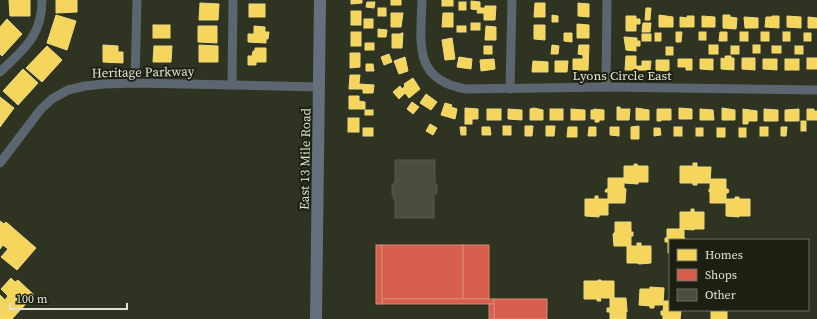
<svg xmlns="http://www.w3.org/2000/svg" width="817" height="319" font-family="'Source Serif 4',serif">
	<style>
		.homes { fill: #f6d55c; stroke: #efda7f }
		.shops { fill: #d6604d; stroke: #d98875 }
		.building { fill: #4a4d3f; stroke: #585b4d }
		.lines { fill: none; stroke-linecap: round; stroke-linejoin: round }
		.minor { stroke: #5c6671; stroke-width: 9 }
		.secondary { stroke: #65707f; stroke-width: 12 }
		.labels { text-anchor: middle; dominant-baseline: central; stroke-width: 4; stroke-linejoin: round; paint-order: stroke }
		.street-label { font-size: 13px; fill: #dfe4d2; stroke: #1c1f12 }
	</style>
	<rect width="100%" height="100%" fill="#2f3322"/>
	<g class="homes">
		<polygon points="9,0 30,0 30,16 10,16"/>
		<polygon points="56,0 77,0 77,12 56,13"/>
		<polygon points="351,0 362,0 362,3 351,4"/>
		<rect x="391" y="0" width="10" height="5"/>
		<rect x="442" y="0" width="11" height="6"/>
		<polygon points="471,1 480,2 480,8 485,8 485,6 496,6 495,20 484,20 484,13 477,13 478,10 471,9"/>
		<polygon points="367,2 375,2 374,8 366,7"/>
		<rect x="459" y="2" width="7" height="8"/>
		<polygon points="200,3 219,4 218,20 199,20"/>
		<polygon points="535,3 545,3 545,17 534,17"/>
		<polygon points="578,3 589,4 589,17 578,16"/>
		<rect x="249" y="4" width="16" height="13"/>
		<rect x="378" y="8" width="8" height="8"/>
		<polygon points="646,8 651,8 650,20 645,20"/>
		<rect x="351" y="11" width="10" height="14"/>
		<polygon points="391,13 403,13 401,27 391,27"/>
		<polygon points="443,13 453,13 453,27 442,27"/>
		<polygon points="56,15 76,21 67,50 47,43"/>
		<polygon points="552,15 558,16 558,22 552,22"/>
		<polygon points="659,15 673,17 673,27 659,27"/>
		<polygon points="723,15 730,15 730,17 737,18 736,29 723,28"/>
		<polygon points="626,16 636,16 636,19 640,19 640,24 636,24 636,31 626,31"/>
		<polygon points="687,16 694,16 694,27 680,27 680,17 687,18"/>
		<polygon points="702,16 715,17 715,27 702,27"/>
		<polygon points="772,16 779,16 779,28 765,27 766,17 772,17"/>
		<polygon points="787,16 801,17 801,28 787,27"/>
		<polygon points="744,17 758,18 758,28 745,28"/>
		<polygon points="808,17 817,18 817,28 808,28"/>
		<polygon points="7,19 22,34 2,56 0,54 0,27"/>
		<rect x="364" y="19" width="9" height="9"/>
		<rect x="471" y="23" width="9" height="7"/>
		<polygon points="643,23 651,23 650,32 642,32"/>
		<polygon points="577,24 589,25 589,38 577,38"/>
		<rect x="153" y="25" width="17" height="13"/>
		<polygon points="534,25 545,25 545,40 534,39"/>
		<polygon points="198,26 217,26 217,43 198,42"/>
		<polygon points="254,26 265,27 265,32 269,32 268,39 266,39 266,43 248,42 248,34 254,34"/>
		<rect x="457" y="26" width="9" height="6"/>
		<polygon points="486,26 496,27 496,40 485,40"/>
		<polygon points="378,29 387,30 386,37 378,37"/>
		<rect x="351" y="32" width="10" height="14"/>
		<polygon points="676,32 682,32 681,42 676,42"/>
		<rect x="699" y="32" width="7" height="8"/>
		<polygon points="720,32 727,32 727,41 719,41"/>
		<rect x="740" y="32" width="8" height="9"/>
		<rect x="761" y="32" width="8" height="9"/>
		<rect x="783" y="32" width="7" height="9"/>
		<polygon points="401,33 403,33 402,48 392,48 392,34 401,34"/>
		<polygon points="564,33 572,33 572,42 564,41"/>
		<rect x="655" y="33" width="6" height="8"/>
		<rect x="804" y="33" width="7" height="8"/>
		<rect x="642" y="34" width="9" height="7"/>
		<polygon points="624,37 637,38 637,41 640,41 640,46 636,46 636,51 626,50"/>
		<polygon points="452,38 455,59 445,60 442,40"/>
		<rect x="365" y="43" width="9" height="7"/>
		<polygon points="103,45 118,46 118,52 123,52 123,63 103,62"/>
		<polygon points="199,45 218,46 218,62 199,62"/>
		<polygon points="552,45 559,46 558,54 551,54"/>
		<polygon points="579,45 589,45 588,70 573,70 573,59 583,59 583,55 578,54"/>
		<rect x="709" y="45" width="9" height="9"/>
		<rect x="753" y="45" width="7" height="8"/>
		<polygon points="47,46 62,60 42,82 26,68"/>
		<polygon points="154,46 172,46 171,62 153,62"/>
		<rect x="484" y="46" width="8" height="8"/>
		<rect x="731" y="46" width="8" height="8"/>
		<rect x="772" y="46" width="9" height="7"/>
		<rect x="795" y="46" width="8" height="8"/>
		<rect x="666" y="47" width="7" height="8"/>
		<polygon points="255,48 266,48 266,62 256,62 256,65 248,65 248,56 252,56 253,51 255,51"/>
		<polygon points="350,53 360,53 360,67 350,68"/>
		<polygon points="389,54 392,62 384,65 381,57"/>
		<polygon points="626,56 636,56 636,70 625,70"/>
		<polygon points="725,56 731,56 731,58 734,58 734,70 721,69 721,58 725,59"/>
		<polygon points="405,57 408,71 399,74 394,61"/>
		<polygon points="459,57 472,59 471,69 457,67"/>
		<polygon points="742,58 755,58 755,70 742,69"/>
		<rect x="807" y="58" width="10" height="11"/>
		<polygon points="494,59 495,69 481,71 480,60"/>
		<polygon points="678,59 692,59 692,70 686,70 686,67 678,67"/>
		<polygon points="700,59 713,59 713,70 700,69"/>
		<polygon points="763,59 777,59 777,70 763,69"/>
		<rect x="785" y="59" width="14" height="11"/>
		<polygon points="656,60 669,60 669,71 656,70"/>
		<polygon points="533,61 548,62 548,72 532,72"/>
		<polygon points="555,61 568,61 567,72 555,72"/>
		<polygon points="642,61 651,61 650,70 642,70"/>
		<polygon points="366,64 373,64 374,71 366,71"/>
		<rect x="636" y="66" width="6" height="4"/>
		<polygon points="23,69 38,83 18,105 3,91"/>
		<polygon points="350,75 360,75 359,84 374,85 373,93 363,93 363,89 349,89"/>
		<polygon points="413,78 420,89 409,98 402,89 405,86 404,84"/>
		<polygon points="400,86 405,93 399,99 393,92"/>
		<polygon points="426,94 437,102 431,110 420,103"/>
		<polygon points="349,96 359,96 359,101 365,102 365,109 349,109"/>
		<polygon points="0,97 14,108 0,127"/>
		<polygon points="412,102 419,107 413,114 407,109"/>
		<polygon points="445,103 452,105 451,107 457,109 455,119 441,115"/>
		<polygon points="617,107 620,107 620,109 630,109 629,120 617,120"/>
		<polygon points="465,108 478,109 478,119 465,119"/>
		<polygon points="534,108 543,110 543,120 530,120 530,109"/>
		<polygon points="636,108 649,110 649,120 636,120"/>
		<polygon points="679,108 692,109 692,119 679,119"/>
		<polygon points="722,108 735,110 735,120 722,120"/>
		<rect x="487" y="109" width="14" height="11"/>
		<polygon points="508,109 522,110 522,120 508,119"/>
		<rect x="550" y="109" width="13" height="11"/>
		<polygon points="571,109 585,110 585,120 571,120"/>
		<polygon points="594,109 604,110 604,120 599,120 599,122 595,122 595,119 591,119 591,110 594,110"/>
		<polygon points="657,109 671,109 671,120 661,120 661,121 657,121"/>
		<polygon points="700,109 713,110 714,120 700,120"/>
		<polygon points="743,109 757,111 757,121 748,121 748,124 743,124"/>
		<polygon points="764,109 778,110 778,121 764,121"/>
		<polygon points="799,109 799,121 785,121 785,110"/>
		<polygon points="807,109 814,109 814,111 817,111 817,120 807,120"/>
		<rect x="365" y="110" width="8" height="5"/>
		<rect x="348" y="118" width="11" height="14"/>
		<rect x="465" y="119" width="7" height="5"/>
		<rect x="801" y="121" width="5" height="10"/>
		<polygon points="430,124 437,128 433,135 426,131"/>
		<rect x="503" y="126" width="8" height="9"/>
		<polygon points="525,126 533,126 532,136 525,136"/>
		<polygon points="546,126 555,126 554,136 546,136"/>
		<polygon points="639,126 639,139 631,139 631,127"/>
		<polygon points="460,127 466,127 466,135 461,135"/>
		<polygon points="482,127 490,127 491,135 482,135"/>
		<polygon points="568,127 577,127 577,137 567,137"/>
		<polygon points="589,127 596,127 596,136 588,136"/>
		<polygon points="610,127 619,127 619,136 610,135"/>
		<rect x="674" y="127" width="8" height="9"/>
		<rect x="760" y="127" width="8" height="9"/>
		<polygon points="781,127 787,127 786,136 781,136"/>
		<rect x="363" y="128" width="10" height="8"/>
		<polygon points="654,128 660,128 661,135 654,136"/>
		<rect x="696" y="128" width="7" height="8"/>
		<rect x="717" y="128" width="8" height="9"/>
		<rect x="739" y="128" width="7" height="9"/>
		<polygon points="693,163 697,163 697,167 711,167 710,183 697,183 697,185 693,185 693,183 680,183 680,166 693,166"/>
		<polygon points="634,164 637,164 638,166 648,166 648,182 638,182 638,184 624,183 624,166 634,166"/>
		<polygon points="608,178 624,178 624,188 626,189 625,203 608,203 608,192 605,192 606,189 608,189"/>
		<polygon points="710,179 726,179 726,189 728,189 729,191 728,193 726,193 726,203 710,203 710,192 709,192 709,189 710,189"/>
		<polygon points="595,196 598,196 598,199 608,199 608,215 599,215 599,217 585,216 585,199 595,199"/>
		<polygon points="735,197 739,197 739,199 750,199 750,216 739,216 739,217 726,216 726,199 735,199"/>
		<polygon points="691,209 694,209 694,212 704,212 704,229 694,229 694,230 680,229 680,212 691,212"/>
		<polygon points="0,221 4,224 6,222 36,248 17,270 1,257 8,249 3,245 0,249"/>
		<polygon points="615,222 631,222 631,232 633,232 633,236 631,236 631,246 614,246 613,234 615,232"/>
		<polygon points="667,229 684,229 684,238 685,238 685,240 670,240 670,253 668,253 668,242 665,242 665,238 667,238"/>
		<polygon points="637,243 641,243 641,246 651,246 651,263 639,264 637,263 627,263 627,246 637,246"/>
		<polygon points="11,278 15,282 18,280 34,295 12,319 0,319 0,295 5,300 8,296 1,289"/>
		<polygon points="598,280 601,280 601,281 614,281 614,298 600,298 601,301 597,301 597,299 584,299 584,281 598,281"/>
		<polygon points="650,287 664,288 663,305 654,305 654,308 650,308 650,306 639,305 640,289 650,289"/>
		<polygon points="610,298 626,298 627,310 627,312 626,312 626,319 610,319 610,312 607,312 607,308 610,308"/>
		<polygon points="664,301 670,301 670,310 680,310 681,311 680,319 663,319 663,315 661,315 661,311 663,311"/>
		<rect x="711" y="310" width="16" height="9"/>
	</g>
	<g class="shops">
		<rect x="376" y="245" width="6" height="59"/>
		<rect x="382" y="245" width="81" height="54"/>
		<rect x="463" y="245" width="26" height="54"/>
		<rect x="382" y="299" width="112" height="5"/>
		<rect x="494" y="299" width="53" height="20"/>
		<rect x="489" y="304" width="5" height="15"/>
	</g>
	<polygon class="building" points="395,160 435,160 435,184 437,184 437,194 434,194 434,218 395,218 395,199 393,199 393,193 392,194 392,184 395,184"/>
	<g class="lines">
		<g class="minor">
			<path d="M422,0C421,42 412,80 466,89L606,87L817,90"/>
			<path d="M0,72C24,49 42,36 42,0"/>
			<polyline points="135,83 137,0"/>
			<polyline points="232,85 233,0"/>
			<polyline points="606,87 607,0"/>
			<polyline points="510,89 512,0"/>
			<polyline points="0,163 41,109 52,99 68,90 85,86 104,84 135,83 320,87"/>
		</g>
		<polyline class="secondary" points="316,319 320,0"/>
	</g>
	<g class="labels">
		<g class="street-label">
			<text transform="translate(143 72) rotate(-1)">Heritage Parkway</text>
			<text x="622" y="75">Lyons Circle East</text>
			<text transform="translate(305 159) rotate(-89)">East 13 Mile Road</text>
		</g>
	</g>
	<rect x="669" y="239" width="140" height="72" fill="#1c1f12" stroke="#6a6e5f"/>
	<rect x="677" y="249" width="20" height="12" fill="#f6d55c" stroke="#6a6e5f"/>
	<text x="705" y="259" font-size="12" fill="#dfe4d2">Homes</text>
	<rect x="677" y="269" width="20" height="12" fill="#d6604d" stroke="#6a6e5f"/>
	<text x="705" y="279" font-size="12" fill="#dfe4d2">Shops</text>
	<rect x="677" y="289" width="20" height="12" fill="#4a4d3f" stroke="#6a6e5f"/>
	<text x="705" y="299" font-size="12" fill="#dfe4d2">Other</text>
	<path d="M10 303v6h117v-6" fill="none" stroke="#dfe4d2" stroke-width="2"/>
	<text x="16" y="303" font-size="12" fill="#dfe4d2" stroke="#1c1f12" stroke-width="3" paint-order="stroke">100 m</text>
</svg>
